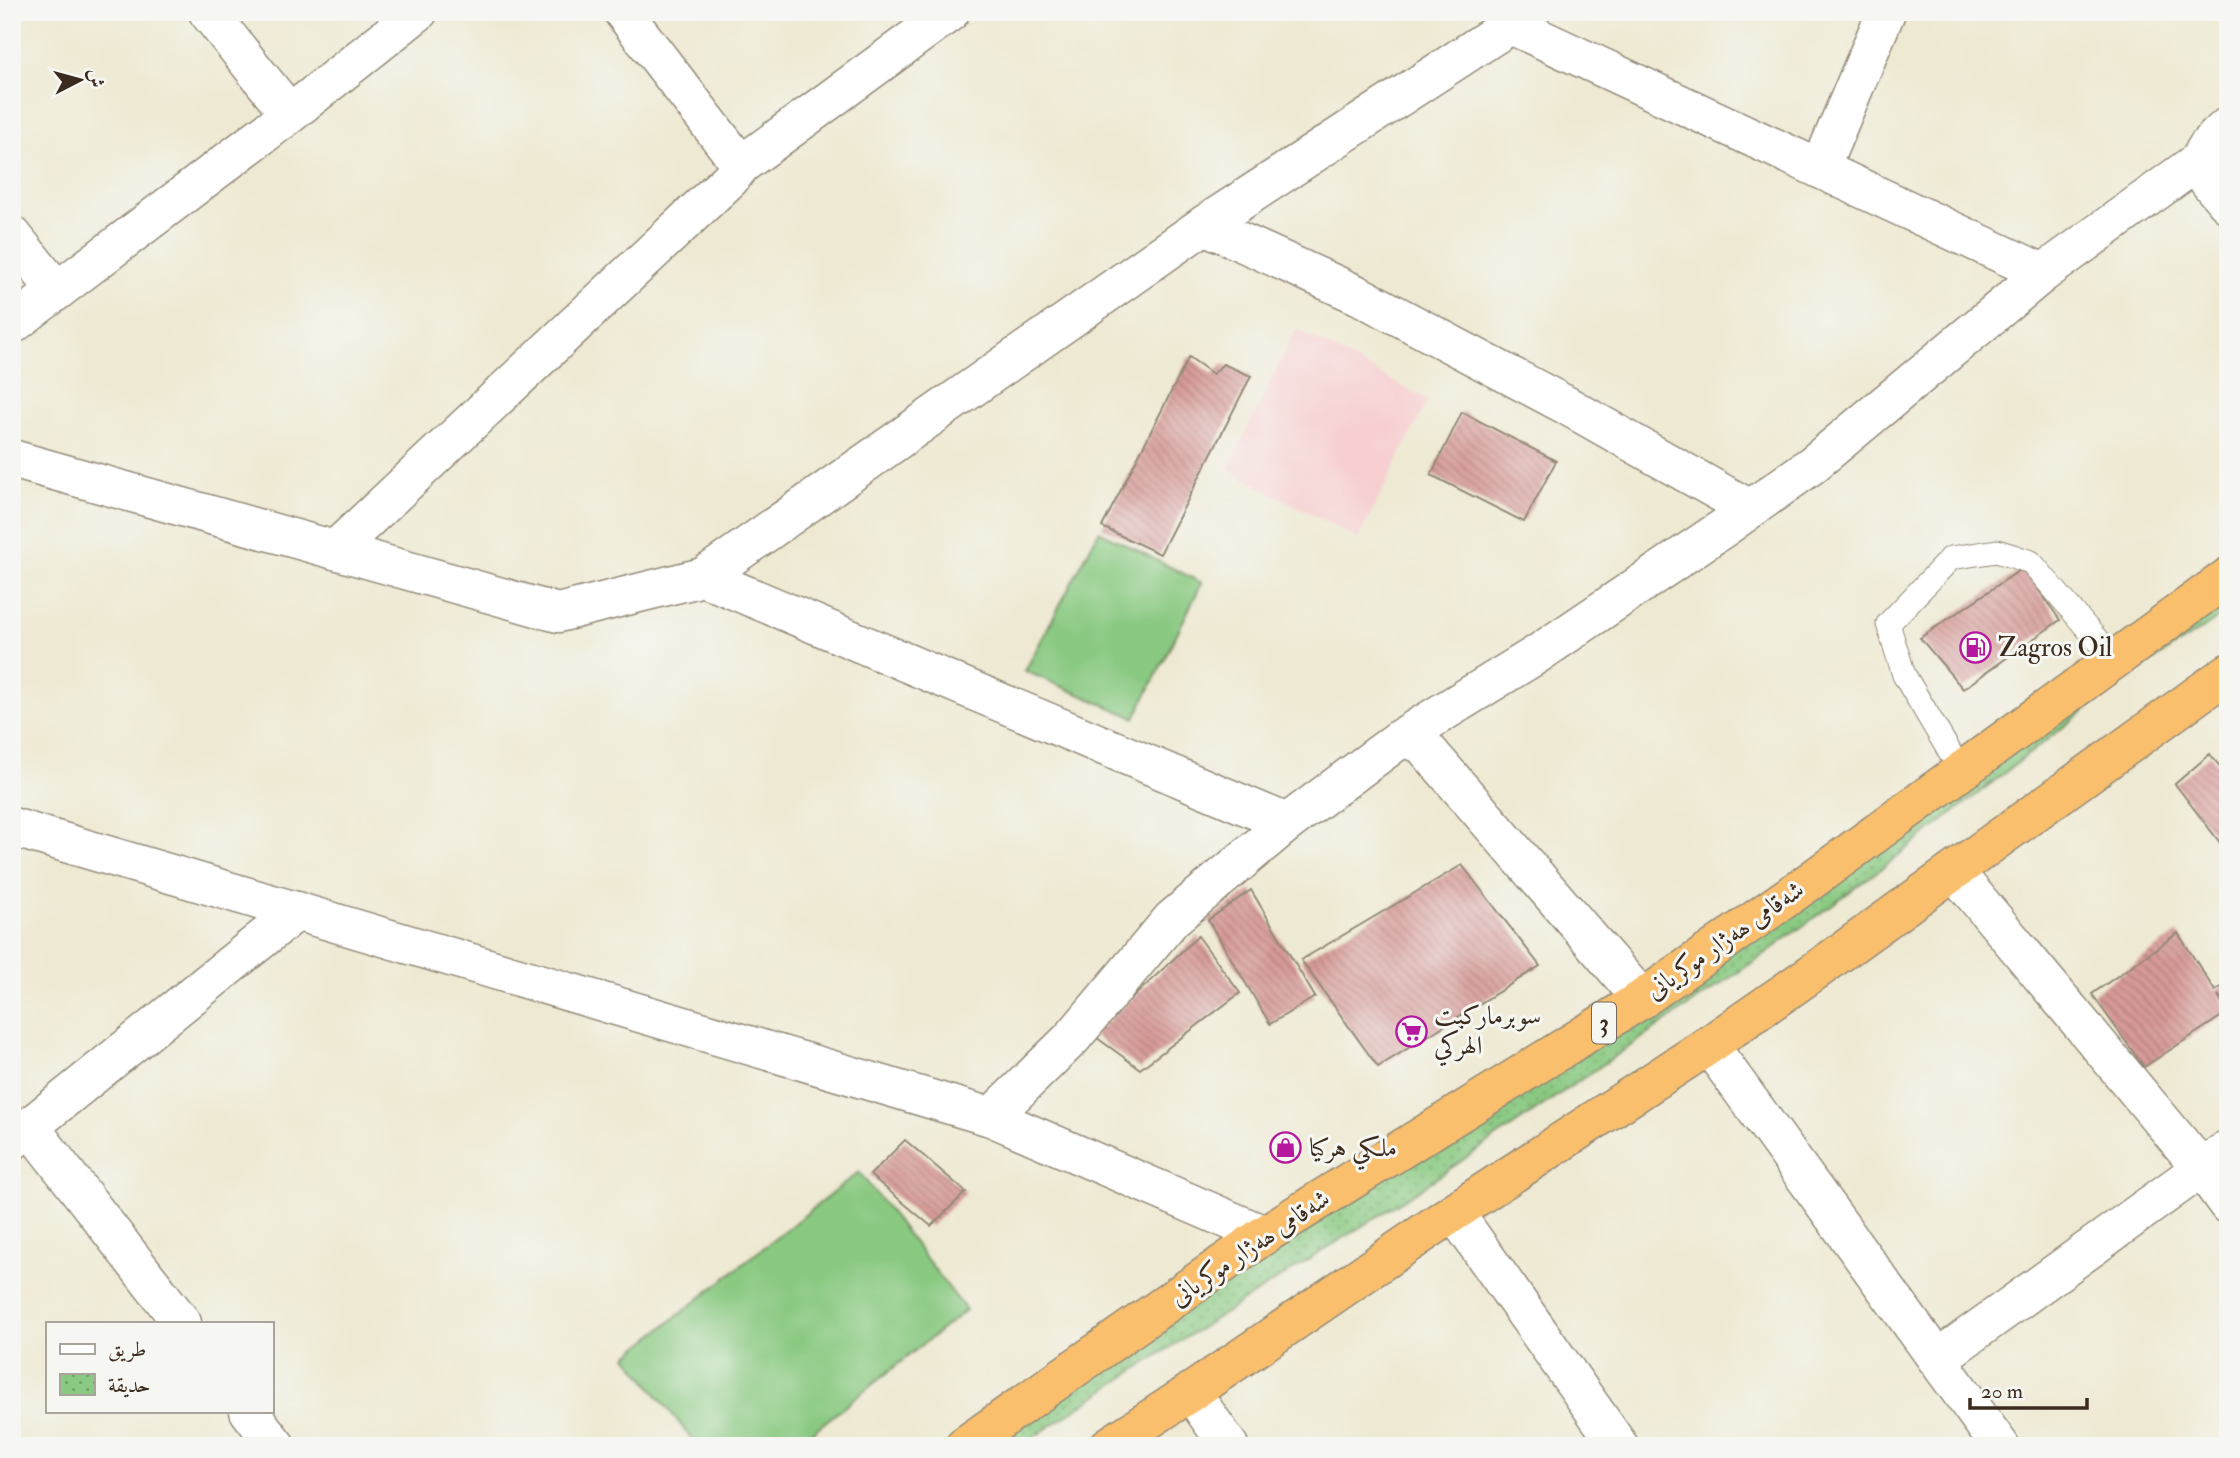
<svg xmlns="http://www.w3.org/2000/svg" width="2240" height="1458" font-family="'IM FELL Double Pica',Amiri,serif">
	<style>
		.built { fill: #f7cfd0 }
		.park { fill: url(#park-dots); stroke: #627a50; stroke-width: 2 }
		.garden { fill: #89c981; stroke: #627a50; stroke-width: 2 }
		.building { fill: url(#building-back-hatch) }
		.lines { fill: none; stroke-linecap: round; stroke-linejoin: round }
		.service-casing { stroke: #948a78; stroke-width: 25 }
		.minor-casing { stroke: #948a78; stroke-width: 41 }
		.trunk-casing { stroke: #948a78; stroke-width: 41 }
		.service { stroke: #fff; stroke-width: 23 }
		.minor { stroke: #fff; stroke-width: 38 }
		.trunk { stroke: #f9bf6d; stroke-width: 38 }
		.labels { text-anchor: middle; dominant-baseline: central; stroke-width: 6; stroke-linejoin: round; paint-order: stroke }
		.shield { fill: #f6f6f2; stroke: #73675e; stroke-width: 2 }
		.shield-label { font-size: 24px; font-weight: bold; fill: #3b2a1e }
		.poi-label { font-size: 26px; fill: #3b2a1e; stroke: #f6f6f2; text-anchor: start }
		.street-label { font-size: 26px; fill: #3b2a1e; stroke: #f6f6f2 }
	</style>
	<defs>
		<pattern id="park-dots" width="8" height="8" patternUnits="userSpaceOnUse" patternTransform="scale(1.75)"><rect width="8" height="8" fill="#89c981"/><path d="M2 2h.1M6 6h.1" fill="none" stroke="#71a369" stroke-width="1.8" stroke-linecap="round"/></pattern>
		<pattern id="building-back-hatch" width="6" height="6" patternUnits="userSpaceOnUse" patternTransform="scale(1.75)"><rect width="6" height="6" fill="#d79a98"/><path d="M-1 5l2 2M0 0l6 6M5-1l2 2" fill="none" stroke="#b07e7b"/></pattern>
	</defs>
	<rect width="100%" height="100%" fill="#f6f6f2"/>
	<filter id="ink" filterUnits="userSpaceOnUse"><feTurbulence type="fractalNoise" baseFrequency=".0143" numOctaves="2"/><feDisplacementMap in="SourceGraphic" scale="14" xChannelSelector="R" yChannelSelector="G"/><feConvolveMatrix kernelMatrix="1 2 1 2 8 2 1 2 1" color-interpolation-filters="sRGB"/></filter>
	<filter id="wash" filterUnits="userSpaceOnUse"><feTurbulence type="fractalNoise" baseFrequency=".00686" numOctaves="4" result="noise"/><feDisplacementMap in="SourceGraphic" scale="28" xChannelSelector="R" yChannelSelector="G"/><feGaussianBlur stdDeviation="1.57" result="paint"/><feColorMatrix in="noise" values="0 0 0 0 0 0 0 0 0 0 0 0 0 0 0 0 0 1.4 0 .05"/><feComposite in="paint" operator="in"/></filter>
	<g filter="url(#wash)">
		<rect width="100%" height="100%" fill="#eee9d2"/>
		<polygon class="built" points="1296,329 1428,400 1358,539 1228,469"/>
		<polygon class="park" points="2228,577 2228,612 2125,679 1890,862 1762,956 1419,1190 1155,1357 1020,1446 963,1446"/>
		<g class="garden">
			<polygon points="1099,531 1202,583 1135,718 1025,671"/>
			<polygon points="859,1172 966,1310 795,1446 697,1446 627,1356"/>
		</g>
		<g id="blocks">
			<g class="building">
				<polygon points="1189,357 1213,374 1223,364 1251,376 1160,554 1102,527"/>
				<polygon points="1462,412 1556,461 1524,522 1431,475"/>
				<polygon points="2023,568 2060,620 1963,689 1920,638"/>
				<polygon points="2210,754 2228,777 2228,853 2175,784"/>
				<polygon points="1462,865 1540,966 1378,1067 1301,960"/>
				<polygon points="1251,890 1315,997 1270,1024 1208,920"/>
				<polygon points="2178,933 2215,991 2228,983 2228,1007 2218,995 2228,1012 2144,1067 2092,994"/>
				<polygon points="1198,936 1240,993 1140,1069 1093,1035"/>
				<polygon points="905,1140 966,1192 931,1226 870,1175"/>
			</g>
		</g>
	</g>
	<g filter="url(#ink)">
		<use href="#blocks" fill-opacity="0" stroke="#948a78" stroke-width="2"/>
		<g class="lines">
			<defs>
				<polyline id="service" points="1961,771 1904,675 1888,624 1951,558 1997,551 2031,562 2114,660"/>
				<g id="minor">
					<polyline points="208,12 290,114"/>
					<polyline points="623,12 741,165"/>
					<polyline points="1511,25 2043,273"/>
					<path d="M2228,126C2188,160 2196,168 2228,204"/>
					<polyline points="1820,169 1886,12"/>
					<polyline points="1204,225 1358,295 1564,404 1750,509"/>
					<polyline points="12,235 57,291"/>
					<polyline points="12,325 290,114 418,12"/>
					<polyline points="12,459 558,613 703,577 1204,225 1530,12"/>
					<polyline points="335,550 730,179 741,165 950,12"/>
					<polyline points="703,577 1287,823"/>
					<polyline points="1401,738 1536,655 1725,527 1812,465 2043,273 2201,159"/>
					<polyline points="12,827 991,1117 1264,1235"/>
					<polyline points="1954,871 2202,1169 2228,1205"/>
					<polyline points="1709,1045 2000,1446"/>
					<polyline points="991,1117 1072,1038 1172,919 1287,823 1401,738 1421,743 1642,999"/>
					<polyline points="30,1127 182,1323"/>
					<polyline points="12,1141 297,911"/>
					<polyline points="1454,1212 1619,1446"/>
					<polyline points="1937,1359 2228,1149"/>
					<polyline points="1191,1392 1229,1446"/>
					<polyline points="249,1411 276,1446"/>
				</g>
				<g id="trunk">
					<polyline points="964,1446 1264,1235 1642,999 1809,882 2228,577"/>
					<polyline points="1109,1446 1191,1392 1454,1212 1709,1045 1818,969 2228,673"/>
				</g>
			</defs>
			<use href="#service" class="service-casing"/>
			<use href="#minor" class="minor-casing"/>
			<use href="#trunk" class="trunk-casing"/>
			<use href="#service" class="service"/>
			<use href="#minor" class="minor"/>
			<use href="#trunk" class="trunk"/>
		</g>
	</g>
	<defs>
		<symbol id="fuel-ring" viewBox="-11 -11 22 22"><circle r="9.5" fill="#f6f6f2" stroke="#b5179e" stroke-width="1.5"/><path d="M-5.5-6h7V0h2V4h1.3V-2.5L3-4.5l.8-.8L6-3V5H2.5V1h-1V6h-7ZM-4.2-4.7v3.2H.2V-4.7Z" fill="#b5179e"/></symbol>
		<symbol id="supermarket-ring" viewBox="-11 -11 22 22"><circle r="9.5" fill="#f6f6f2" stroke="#b5179e" stroke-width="1.5"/><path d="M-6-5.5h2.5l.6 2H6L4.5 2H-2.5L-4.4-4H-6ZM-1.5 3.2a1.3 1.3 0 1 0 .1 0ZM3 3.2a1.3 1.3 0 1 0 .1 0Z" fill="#b5179e"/></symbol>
		<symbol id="shop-ring" viewBox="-11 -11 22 22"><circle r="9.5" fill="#f6f6f2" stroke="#b5179e" stroke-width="1.5"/><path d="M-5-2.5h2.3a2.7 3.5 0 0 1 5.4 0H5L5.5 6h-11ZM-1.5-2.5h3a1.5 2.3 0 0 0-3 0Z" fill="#b5179e"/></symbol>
	</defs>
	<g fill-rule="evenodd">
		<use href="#fuel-ring" x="1958" y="630" width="35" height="35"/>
		<use href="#supermarket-ring" x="1394" y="1014" width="35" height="35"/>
		<use href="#shop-ring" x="1268" y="1130" width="35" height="35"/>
	</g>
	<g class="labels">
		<rect class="shield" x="1592" y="1002.5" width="24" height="41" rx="5"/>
		<g class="shield-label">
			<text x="1604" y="1023">3</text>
		</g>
		<g class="poi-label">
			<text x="1998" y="648">Zagros Oil</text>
			<text x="1434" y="1016">سوبرماركيت<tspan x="1434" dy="30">الهركي</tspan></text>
			<text x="1309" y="1148">ملكي هركيا</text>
		</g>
		<g class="street-label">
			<text transform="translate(1725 940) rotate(-35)">شەقامی ھەژار موکریانی</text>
			<text transform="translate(1250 1248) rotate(-34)">شەقامی ھەژار موکریانی</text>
		</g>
	</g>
	<rect width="2240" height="1458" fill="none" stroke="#f6f6f2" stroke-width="42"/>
	<rect x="46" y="1322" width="228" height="91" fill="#f6f6f2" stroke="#aba49d" stroke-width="2"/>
	<rect x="60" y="1344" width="35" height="10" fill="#ffffff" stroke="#aba49d" stroke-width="2"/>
	<text x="108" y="1356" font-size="21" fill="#3b2a1e">طريق</text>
	<rect x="60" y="1374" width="35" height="21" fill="url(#park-dots)" stroke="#aba49d" stroke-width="2"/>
	<text x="108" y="1392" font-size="21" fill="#3b2a1e">حديقة</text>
	<g transform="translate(80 80) rotate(84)" stroke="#f6f6f2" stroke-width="5" paint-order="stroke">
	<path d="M0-5L12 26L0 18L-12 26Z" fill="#3b2a1e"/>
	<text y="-10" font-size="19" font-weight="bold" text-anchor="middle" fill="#3b2a1e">ش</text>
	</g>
	<path d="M1970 1398v10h117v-10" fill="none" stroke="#3b2a1e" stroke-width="3.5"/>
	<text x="1981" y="1398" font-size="21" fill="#3b2a1e" stroke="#f6f6f2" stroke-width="5" paint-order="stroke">20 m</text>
</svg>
